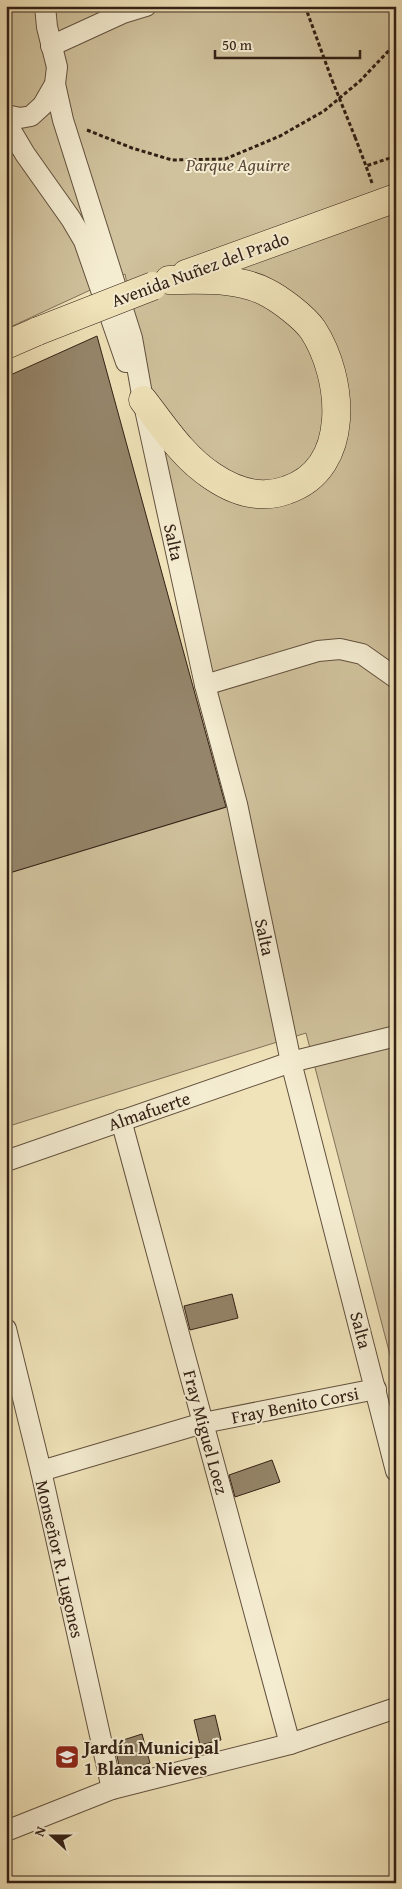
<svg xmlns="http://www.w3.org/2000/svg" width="402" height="1889" font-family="'Gentium Book Plus',serif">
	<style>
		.green { fill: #d0c29d; stroke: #827159 }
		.building { fill: #95856a; stroke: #332015 }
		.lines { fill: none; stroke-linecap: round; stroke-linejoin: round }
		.minor-casing { stroke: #62513e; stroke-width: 22 }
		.highway-casing { stroke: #332015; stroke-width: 29 }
		.path { stroke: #332015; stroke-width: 3; stroke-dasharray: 4 2.5; stroke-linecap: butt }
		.minor { stroke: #f5edd2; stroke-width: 20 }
		.highway { stroke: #f0e3b9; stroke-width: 28 }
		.highway-bridge-casing { stroke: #332015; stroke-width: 29; stroke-linecap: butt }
		.path-bridge { stroke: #332015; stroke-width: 3; stroke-dasharray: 4 2.5; stroke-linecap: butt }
		.highway-bridge { stroke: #f0e3b9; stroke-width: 28 }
		.labels { text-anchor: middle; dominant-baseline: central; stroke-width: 4; stroke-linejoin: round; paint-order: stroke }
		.park-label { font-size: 18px; font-style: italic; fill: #5a4837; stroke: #f5edd2 }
		.street-label { font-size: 18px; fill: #332015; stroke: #f5edd2 }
		.poi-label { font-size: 18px; font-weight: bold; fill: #332015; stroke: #f5edd2; text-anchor: start }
	</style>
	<rect width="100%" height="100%" fill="#f0e3b9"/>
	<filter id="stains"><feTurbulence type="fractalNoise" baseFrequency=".004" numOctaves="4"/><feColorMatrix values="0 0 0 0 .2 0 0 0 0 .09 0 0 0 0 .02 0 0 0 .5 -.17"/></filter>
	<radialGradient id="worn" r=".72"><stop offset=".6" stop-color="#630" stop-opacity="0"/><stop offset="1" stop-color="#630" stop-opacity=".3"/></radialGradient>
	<polygon class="green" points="6,6 396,6 396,1378 306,1033 6,1127 6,874 237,804 125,274 6,329"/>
	<g class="building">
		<polygon points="97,336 226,807 6,874 6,377"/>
		<polygon points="232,1294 238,1318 190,1330 184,1306"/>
		<polygon points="272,1460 280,1482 235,1497 229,1475"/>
		<polygon points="215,1715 221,1740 200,1745 194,1720"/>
		<polygon points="142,1734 150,1763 129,1770 119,1765 114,1743"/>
	</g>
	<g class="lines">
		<defs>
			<g id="minor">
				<polyline points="51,46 123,13 146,6"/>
				<polyline points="55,84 63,120 132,338 143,400 205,685 237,804 291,1062 396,1471"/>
				<polyline points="6,115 20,118 31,116 43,105 55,84 57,67 47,27 45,6"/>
				<polyline points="6,122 25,154 71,219 84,241 126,362"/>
				<polyline points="205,685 318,651 340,649 362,654 396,678"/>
				<polyline points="121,1120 290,1744"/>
				<polyline points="6,1161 291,1062 396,1036"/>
				<polyline points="6,1329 41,1471 112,1789"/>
				<polyline points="41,1471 203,1423 376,1389"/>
				<polyline points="6,1831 112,1789 290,1744 396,1708"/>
			</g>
			<g id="highway">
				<polyline points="186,274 396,198"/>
				<polyline points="6,345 38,331"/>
				<path d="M143,400C164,427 183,457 212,476C234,491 260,500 287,490C352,468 344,378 313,330C304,317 280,299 266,292C238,277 200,280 169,280"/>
			</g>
		</defs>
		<use href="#minor" class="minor-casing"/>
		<use href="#highway" class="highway-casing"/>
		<g class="path">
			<polyline points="305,6 332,80"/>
			<polyline points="87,130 132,148 172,160 225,159 280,136 324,111 360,81 396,43"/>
			<polyline points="355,137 366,166"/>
			<polyline points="372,183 366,166 396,156"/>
		</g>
		<use href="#minor" class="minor"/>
		<use href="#highway" class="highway"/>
		<defs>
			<polyline id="highway-bridge" points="38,331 153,286"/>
		</defs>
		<use href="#highway-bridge" class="highway-bridge-casing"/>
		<polyline class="path-bridge" points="332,80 355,137"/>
		<use href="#highway-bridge" class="highway-bridge"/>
	</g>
	<defs>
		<symbol id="school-square" viewBox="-11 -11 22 22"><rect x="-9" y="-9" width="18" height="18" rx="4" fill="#8f2418" stroke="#f5edd2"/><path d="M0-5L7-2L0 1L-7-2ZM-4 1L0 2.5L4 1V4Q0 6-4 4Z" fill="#fff"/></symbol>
	</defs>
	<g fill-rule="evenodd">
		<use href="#school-square" x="53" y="1743" width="28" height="28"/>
	</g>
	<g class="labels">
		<g class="park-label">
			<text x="238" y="164">Parque Aguirre</text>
		</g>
		<g class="street-label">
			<text transform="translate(200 269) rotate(-20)">Avenida Nuñez del Prado</text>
			<text transform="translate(174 542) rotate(78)">Salta</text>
			<text transform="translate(265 937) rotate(78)">Salta</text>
			<text transform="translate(149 1111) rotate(-19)">Almafuerte</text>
			<text transform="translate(361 1330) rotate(75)">Salta</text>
			<text transform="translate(295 1405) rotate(-11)">Fray Benito Corsi</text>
			<text transform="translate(206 1432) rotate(75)">Fray Miguel Loez</text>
			<text transform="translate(60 1559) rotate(77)">Monseñor R. Lugones</text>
		</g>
		<g class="poi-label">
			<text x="84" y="1747">Jardín Municipal<tspan x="84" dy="21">1 Blanca Nieves</tspan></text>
		</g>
	</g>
	<rect width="402" height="1889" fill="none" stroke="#f0e3b9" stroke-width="25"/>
	<rect x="8" y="8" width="387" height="1874" fill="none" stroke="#332015" stroke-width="2.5"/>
	<rect x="12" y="12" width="377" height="1864" fill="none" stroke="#332015"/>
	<g transform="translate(52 1836) rotate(291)" stroke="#f5edd2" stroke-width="4" paint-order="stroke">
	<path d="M0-4L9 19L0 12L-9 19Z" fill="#332015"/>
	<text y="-8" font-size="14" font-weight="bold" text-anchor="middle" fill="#332015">N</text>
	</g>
	<path d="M215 50v8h145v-8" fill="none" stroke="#332015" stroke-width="2.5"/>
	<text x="222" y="50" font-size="15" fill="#332015" stroke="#f5edd2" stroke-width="4" paint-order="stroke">50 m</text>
	<rect width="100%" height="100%" filter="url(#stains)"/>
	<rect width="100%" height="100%" fill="url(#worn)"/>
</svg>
